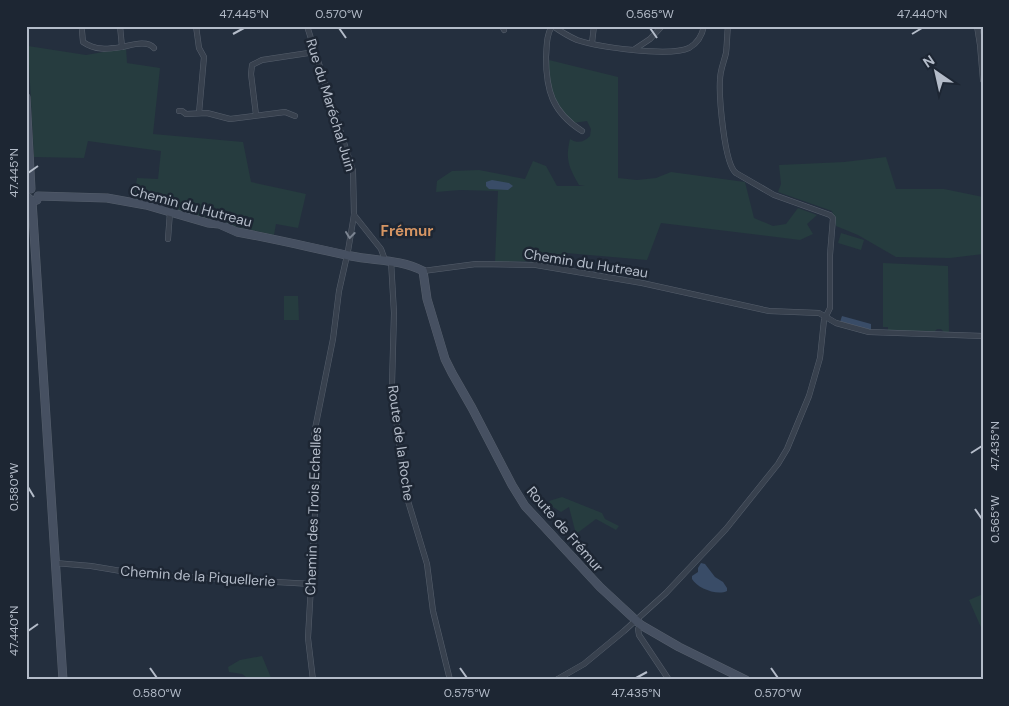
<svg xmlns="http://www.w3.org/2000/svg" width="1009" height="706" font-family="'DM Sans',sans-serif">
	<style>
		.green { fill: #263c3f }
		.water { fill: #394c67 }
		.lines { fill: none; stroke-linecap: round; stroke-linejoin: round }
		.street-casing { stroke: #565f6c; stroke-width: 6 }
		.secondary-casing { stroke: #565f6c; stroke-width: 9 }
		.street { stroke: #38414e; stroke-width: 5 }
		.secondary { stroke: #465061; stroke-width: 8 }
		.oneway { stroke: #7c8592 }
		.ticks { fill: none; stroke: #b4bcc9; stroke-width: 2 }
		.labels { text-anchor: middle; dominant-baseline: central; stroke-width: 5; stroke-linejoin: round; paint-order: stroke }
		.street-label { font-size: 14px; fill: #b4bcc9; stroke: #1d2633 }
		.neighbourhood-label { font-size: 15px; font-weight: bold; fill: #d59563; stroke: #1d2633 }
		.neatline { fill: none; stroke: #b4bcc9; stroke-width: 2 }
		.ticks-label { font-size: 12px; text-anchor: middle; fill: #b4bcc9 }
	</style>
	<rect width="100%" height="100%" fill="#242f3e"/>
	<g class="green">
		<polygon points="28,46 86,55 126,48 127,63 160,68 153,134 243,142 251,182 306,194 298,228 276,224 274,235 230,225 134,198 137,178 158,179 161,151 88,141 84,158 34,157"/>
		<path d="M549,60L618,77V178L637,180L656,178L671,172L745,182L754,218L773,226L786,224L798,208L817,215L807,224L813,234L800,240L661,223L647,260L566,253L570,267L536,261L495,262L498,191L460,190L436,192L437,181L452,171L479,170L525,179L533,161L546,166L557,186H585L579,185C569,167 565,160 570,139C578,144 584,142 590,136L591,129L587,121L573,123C555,103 546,88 549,60Z"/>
		<polygon points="886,157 896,189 944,189 983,197 983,254 950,258 896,257 858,235 836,226 832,211 778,192 781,184 779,165 844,162"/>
		<polygon points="841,233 864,240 861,250 838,243"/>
		<polygon points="883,263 948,266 949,332 944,332 941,329 937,329 934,332 888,331 888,327 883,327"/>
		<polygon points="284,296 298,296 299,320 284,320"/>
		<polygon points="562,497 602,513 605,519 619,526 616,530 596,519 576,534 569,507 561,512 553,507 549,501"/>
		<polygon points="983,594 983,632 969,600"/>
		<polygon points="262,656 272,680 250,680 242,674 229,672 228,667 240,660"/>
	</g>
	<g class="water">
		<polygon points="492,180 509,183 513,186 508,190 489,189 486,186 486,182"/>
		<polygon points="842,316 871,324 871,330 840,322"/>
		<path d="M701,563L705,564L715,577L723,582L727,588V591C717,596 697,588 692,579V576L698,572V568Z"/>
	</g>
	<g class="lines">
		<defs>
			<g id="street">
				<path d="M120,26L122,47C132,45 147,40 154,48"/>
				<polyline points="196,26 199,48 204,57 199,113"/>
				<polyline points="307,26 353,171 354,215 348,251 339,291 333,339 314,434 314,447 317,480 308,638 313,680"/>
				<polyline points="502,26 504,30"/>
				<path d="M552,26C546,36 547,46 546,57C546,90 552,112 582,131"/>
				<path d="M553,26C560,31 568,36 577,40C598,47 669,57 689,48C698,43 702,36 704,26"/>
				<polyline points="977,26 980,45 983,80"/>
				<path d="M82,31L83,42C96,51 108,49 122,47"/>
				<polyline points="592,43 594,26"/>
				<polyline points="635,49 650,39 662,26"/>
				<polyline points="179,111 182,111 186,114 207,113 230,119 285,112 295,116"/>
				<polyline points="256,115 251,74 252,65 262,60 315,52"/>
				<polyline points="354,215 381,249 385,260"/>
				<polyline points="168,239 170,212"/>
				<polyline points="391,261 394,313 392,384 403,477 405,491 427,564 433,611 450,680"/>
				<polyline points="423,271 476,264 536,265 642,283 769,311 819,313 836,323 869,332 983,336"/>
				<polyline points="55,563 91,566 139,574 312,584"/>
				<polyline points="641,625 638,629 639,635 669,680"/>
				<path d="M556,680L584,664L624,631L666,593L726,529L778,464L787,449L809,396L820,358L824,320L830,308V255L833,218L830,215L774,195L736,173C724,164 719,96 720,80C720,70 724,62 726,53C727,45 727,35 728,26"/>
			</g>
			<g id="secondary">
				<polyline points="26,97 31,189"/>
				<polyline points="26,196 32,201 37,200"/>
				<path d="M38,196L107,198L146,205L208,223L219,224L237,232C275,239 313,248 351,256C375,261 400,259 423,271L427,299L445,359L452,373L472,408L512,485L525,506L600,587L641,625L679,647L746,680"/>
				<polyline points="32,201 63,680"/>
			</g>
		</defs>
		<use href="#street" class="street-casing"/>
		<use href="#secondary" class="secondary-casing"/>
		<use href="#street" class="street"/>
		<use href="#secondary" class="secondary"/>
	</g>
	<defs><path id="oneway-chevron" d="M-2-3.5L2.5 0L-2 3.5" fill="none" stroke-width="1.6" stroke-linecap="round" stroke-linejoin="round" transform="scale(1.25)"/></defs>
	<use class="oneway" href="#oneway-chevron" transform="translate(350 235) rotate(97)"/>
	<path class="ticks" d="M339,28L346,38M650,28L657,38M233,34L244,28M912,34L922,28M28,173L38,166M971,453L982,446M28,487L34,497M975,509L982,519M28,631L38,624M150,668L157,678M460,668L467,678M771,668L778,678M636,678L647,672"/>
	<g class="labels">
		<g class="street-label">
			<text transform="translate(331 105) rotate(73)">Rue du Maréchal Juin</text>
			<text transform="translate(191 206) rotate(15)">Chemin du Hutreau</text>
			<text transform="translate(586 263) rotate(9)">Chemin du Hutreau</text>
			<text transform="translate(401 443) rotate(82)">Route de la Roche</text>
			<text transform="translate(313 511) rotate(-88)">Chemin des Trois Echelles</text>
			<text transform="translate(565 529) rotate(49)">Route de Frémur</text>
			<text transform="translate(198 576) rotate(4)">Chemin de la Piquellerie</text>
		</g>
		<g class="neighbourhood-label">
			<text x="407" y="231">Frémur</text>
		</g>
	</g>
	<rect width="1009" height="706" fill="none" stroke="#1d2633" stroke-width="55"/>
	<g transform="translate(936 72) rotate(326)" stroke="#1d2633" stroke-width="4" paint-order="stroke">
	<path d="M0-4L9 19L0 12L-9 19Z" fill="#b4bcc9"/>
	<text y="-8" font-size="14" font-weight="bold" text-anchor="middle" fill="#b4bcc9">N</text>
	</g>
	<rect x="28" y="28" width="954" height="650" class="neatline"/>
	<g class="ticks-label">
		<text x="244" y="18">47.445°N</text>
		<text x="339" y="18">0.570°W</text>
		<text x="650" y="18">0.565°W</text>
		<text x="922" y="18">47.440°N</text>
		<text transform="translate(14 173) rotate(-90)" y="4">47.445°N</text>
		<text transform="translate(995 446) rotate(-90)" y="4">47.435°N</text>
		<text transform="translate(14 487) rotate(-90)" y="4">0.580°W</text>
		<text transform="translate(995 519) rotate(-90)" y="4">0.565°W</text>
		<text transform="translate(14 631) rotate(-90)" y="4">47.440°N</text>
		<text x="157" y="697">0.580°W</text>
		<text x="467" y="697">0.575°W</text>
		<text x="636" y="697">47.435°N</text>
		<text x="778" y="697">0.570°W</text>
	</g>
</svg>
